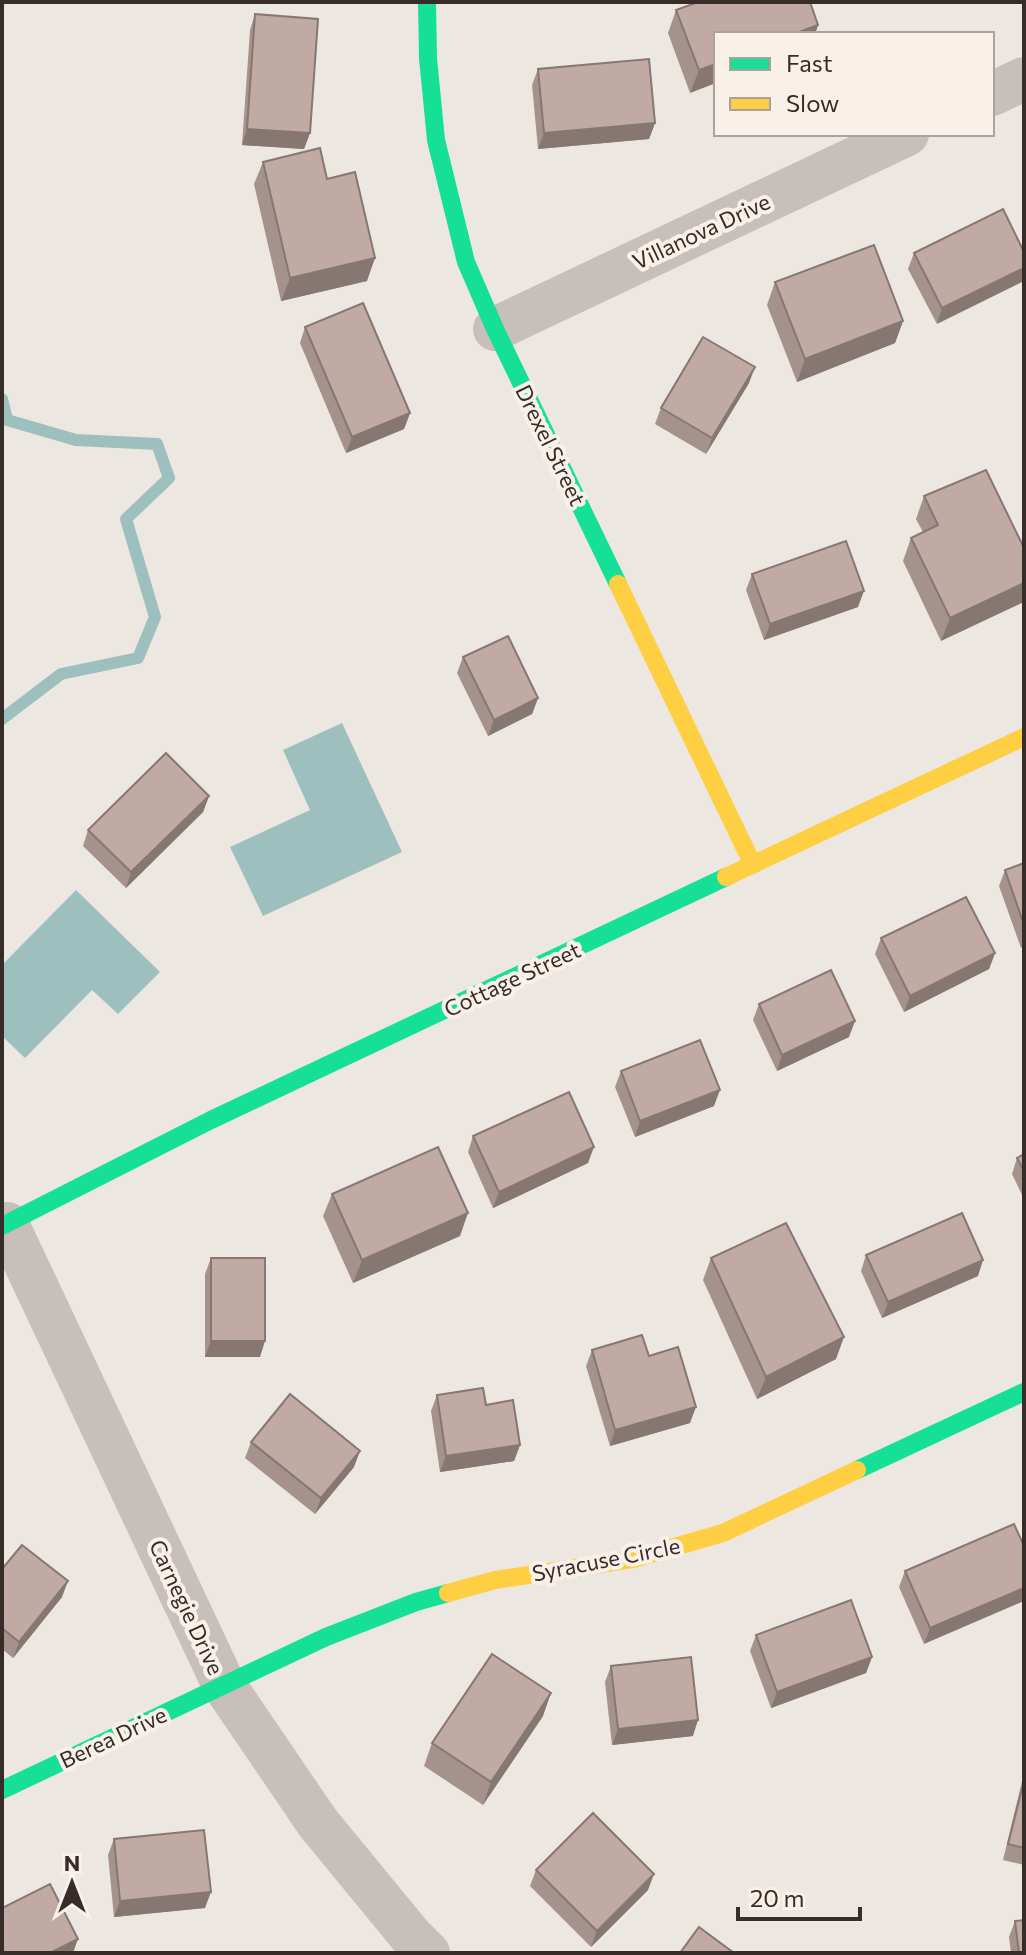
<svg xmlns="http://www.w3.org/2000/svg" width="1026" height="1955" font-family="Commissioner,sans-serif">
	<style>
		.water { fill: #9dc0be }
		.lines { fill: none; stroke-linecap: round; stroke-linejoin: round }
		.stream { stroke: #9dc0be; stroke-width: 12 }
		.street { stroke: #c6bfba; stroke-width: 44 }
		.fast { stroke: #16e098; stroke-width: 18 }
		.slow { stroke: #ffcf43; stroke-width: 18 }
		.wall { fill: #a5928c }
		.shaded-wall { fill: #867772 }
		.building { fill: #c0aaa3; stroke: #867772; stroke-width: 2 }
		.labels { text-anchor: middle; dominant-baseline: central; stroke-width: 8; stroke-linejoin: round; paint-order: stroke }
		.street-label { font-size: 22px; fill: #372c28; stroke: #f9f1e9 }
	</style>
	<rect width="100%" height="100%" fill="#ede7e1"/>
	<g class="water">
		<polygon points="342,723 402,852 263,916 230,847 310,810 283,750"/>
		<polygon points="76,890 160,972 118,1014 92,990 25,1058 2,1036 2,965"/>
	</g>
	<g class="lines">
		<polyline class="stream" points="2,399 7,420 76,440 157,444 169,478 126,519 155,617 138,658 61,674 2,719"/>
		<g class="street">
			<polyline points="992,94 1024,79"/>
			<polyline points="495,329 907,134"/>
			<polyline points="7,1224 224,1685 318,1823 410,1935 428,1953"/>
		</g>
		<g class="fast">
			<polyline points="427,2 428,58 436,140 466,262 495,329 618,584"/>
			<polyline points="2,1226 211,1120 726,877"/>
			<polyline points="857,1470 1024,1392"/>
			<polyline points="2,1790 326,1637 416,1602 448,1593"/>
		</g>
		<g class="slow">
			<polyline points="618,584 753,865"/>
			<polyline points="726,877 1024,737"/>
			<polyline points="448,1593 495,1580 633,1559 723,1533 857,1470"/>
		</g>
	</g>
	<g class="wall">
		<polygon points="676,10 818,25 815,34 716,34 690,93 668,33"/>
		<polygon points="255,14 310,133 304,149 242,145 250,30"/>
		<polygon points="538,69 655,123 649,139 538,149 532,85"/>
		<polygon points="263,162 327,179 367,281 281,301 254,184"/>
		<polygon points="1003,209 937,324 908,269 914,253"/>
		<polygon points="775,282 903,321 895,343 797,382 767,305"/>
		<polygon points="305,327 410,413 404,429 346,453 300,343"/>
		<polygon points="749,383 706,454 655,424 661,408"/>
		<polygon points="924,496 1024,548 941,641 903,561 911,538 923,532 916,519"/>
		<polygon points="752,574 858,607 764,640 746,590"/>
		<polygon points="463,657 538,698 532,714 488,736 457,673"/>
		<polygon points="209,796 203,812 126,888 83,846 88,830"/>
		<polygon points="1024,863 1024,946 1021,948 999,886 1005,870"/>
		<polygon points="881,938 995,953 989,969 904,1012 875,954"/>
		<polygon points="759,1004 849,1037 777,1071 753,1020"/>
		<polygon points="621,1071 714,1106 635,1137 615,1087"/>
		<polygon points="473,1136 588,1163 493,1208 468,1152"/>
		<polygon points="1024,1154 1024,1199 1012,1174 1017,1158"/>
		<polygon points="332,1194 460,1236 353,1283 323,1216"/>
		<polygon points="866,1255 978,1276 882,1318 861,1271"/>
		<polygon points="211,1258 260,1357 205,1357 205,1274"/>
		<polygon points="711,1258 836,1359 757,1399 703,1280"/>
		<polygon points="592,1350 649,1356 690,1423 610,1446 586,1366"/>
		<polygon points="437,1395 486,1405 520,1445 514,1461 440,1472 431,1411"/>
		<polygon points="251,1442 354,1467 315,1514 245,1458"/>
		<polygon points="1014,1524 924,1644 899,1587 905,1571"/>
		<polygon points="2,1569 62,1597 13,1658 2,1649"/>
		<polygon points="756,1635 872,1657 866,1673 771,1708 750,1651"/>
		<polygon points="611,1666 693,1736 612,1745 605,1682"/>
		<polygon points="543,1716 483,1805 424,1766 432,1743"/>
		<polygon points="1024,1773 1024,1865 1003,1860"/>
		<polygon points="114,1839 205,1908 114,1917 108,1855"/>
		<polygon points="536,1870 648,1890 591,1947 530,1886"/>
		<polygon points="1015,1921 1024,1953 1011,1953 1009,1937"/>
	</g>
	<g class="shaded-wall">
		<polygon points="818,25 815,34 794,34"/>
		<polygon points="716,64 716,83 690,93 699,70"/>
		<polygon points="655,123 649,139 538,149 544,133"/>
		<polygon points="247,129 310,133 304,149 242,145"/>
		<polygon points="375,258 367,281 281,301 290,278"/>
		<polygon points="1024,268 1024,281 937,324 942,308"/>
		<polygon points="903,321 895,343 797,382 805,359"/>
		<polygon points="755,367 749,383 706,454 712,438"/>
		<polygon points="410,413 404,429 346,453 352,437"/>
		<polygon points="1024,583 1024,602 941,641 950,618"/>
		<polygon points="864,591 858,607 764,640 770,624"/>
		<polygon points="538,698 532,714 488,736 494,720"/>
		<polygon points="209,796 203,812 126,888 131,872"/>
		<polygon points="995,953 989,969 904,1012 910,996"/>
		<polygon points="855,1021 849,1037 777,1071 782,1055"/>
		<polygon points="720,1090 714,1106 635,1137 640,1121"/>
		<polygon points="594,1147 588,1163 493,1208 499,1192"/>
		<polygon points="468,1213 460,1236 353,1283 362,1260"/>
		<polygon points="983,1260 978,1276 882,1318 888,1302"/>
		<polygon points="844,1337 836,1359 757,1399 766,1377"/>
		<polygon points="211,1341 265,1341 260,1357 205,1357"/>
		<polygon points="696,1407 690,1423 610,1446 615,1430"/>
		<polygon points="520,1445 514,1461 440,1472 446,1456"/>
		<polygon points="360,1451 354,1467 315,1514 321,1498"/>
		<polygon points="68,1581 62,1597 13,1658 19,1642"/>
		<polygon points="1024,1588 1024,1601 924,1644 930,1628"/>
		<polygon points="872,1657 866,1673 771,1708 777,1692"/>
		<polygon points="551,1693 543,1716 483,1805 491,1782"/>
		<polygon points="698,1720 693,1736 612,1745 618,1729"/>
		<polygon points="654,1874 648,1890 591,1947 597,1931"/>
		<polygon points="211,1892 205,1908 114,1917 120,1901"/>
		<polygon points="78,1939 73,1953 50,1953"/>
	</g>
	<g class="building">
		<polygon points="698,2 810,2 818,25 794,34 716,34 716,64 699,70 676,10"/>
		<polygon points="255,14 318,19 310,133 247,129"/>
		<polygon points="649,59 655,123 544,133 538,69"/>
		<polygon points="320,148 327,179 355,172 375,258 290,278 263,162"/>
		<polygon points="1003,209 1024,252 1024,268 942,308 914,253"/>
		<polygon points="874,245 903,321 805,359 775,282"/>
		<polygon points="363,303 410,413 352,437 305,327"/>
		<polygon points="703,337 755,367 712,438 661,408"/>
		<polygon points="986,470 1024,548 1024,583 950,618 911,538 938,525 924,496"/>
		<polygon points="846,541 864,591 770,624 752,574"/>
		<polygon points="508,636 538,698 494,720 463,657"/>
		<polygon points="166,753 209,796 131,872 88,830"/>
		<polygon points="1024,863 1024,925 1005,870"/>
		<polygon points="966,897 995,953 910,996 881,938"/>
		<polygon points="831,970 855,1021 782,1055 759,1004"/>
		<polygon points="700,1040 720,1090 640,1121 621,1071"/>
		<polygon points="569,1092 594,1147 499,1192 473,1136"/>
		<polygon points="438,1147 468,1213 362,1260 332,1194"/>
		<polygon points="1024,1154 1024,1171 1017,1158"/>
		<polygon points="962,1213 983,1260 888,1302 866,1255"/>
		<polygon points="786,1223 844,1337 766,1377 711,1258"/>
		<rect x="211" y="1258" width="54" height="83"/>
		<polygon points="642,1335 649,1356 678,1347 696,1407 615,1430 592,1350"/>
		<polygon points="483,1388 486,1405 513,1400 520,1445 446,1456 437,1395"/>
		<polygon points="290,1394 360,1451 321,1498 251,1442"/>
		<polygon points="1014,1524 1024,1546 1024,1588 930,1628 905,1571"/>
		<polygon points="22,1545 68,1581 19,1642 2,1628 2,1569"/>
		<polygon points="851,1600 872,1657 777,1692 756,1635"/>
		<polygon points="492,1654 551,1693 491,1782 432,1743"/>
		<polygon points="691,1657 698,1720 618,1729 611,1666"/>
		<polygon points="1024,1781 1024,1848 1008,1844"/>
		<polygon points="593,1813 654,1874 597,1931 536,1870"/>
		<polygon points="204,1830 211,1892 120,1901 114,1839"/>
		<polygon points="50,1884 78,1939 50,1953 2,1953 2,1908"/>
		<polygon points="1024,1920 1024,1953 1019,1953 1015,1921"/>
		<polygon points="699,1927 734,1953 680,1953"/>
	</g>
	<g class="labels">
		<g class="street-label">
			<text transform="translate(701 231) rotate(-25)">Villanova Drive</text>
			<text transform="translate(551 445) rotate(64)">Drexel Street</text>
			<text transform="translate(512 979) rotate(-25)">Cottage Street</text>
			<text transform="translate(606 1559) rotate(-11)">Syracuse Circle</text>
			<text transform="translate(187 1607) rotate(65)">Carnegie Drive</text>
			<text transform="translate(113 1737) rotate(-25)">Berea Drive</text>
		</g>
	</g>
	<rect width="1026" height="1955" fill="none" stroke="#372c28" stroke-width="8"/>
	<rect x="714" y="32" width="280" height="104" fill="#f9f1e9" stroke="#aba29c" stroke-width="2"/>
	<rect x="730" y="58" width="40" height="12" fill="#16e098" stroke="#aba29c" stroke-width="2"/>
	<text x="786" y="72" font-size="24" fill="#372c28">Fast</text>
	<rect x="730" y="98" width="40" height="12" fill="#ffcf43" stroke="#aba29c" stroke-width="2"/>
	<text x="786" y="112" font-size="24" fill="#372c28">Slow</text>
	<g transform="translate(72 1883)" stroke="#f9f1e9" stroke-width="6" paint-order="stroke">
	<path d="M0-6L14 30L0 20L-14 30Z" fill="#372c28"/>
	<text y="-12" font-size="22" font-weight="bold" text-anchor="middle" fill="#372c28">N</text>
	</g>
	<path d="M738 1907v12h122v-12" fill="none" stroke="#372c28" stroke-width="4"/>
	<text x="750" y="1907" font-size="24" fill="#372c28" stroke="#f9f1e9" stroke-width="6" paint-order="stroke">20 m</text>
</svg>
